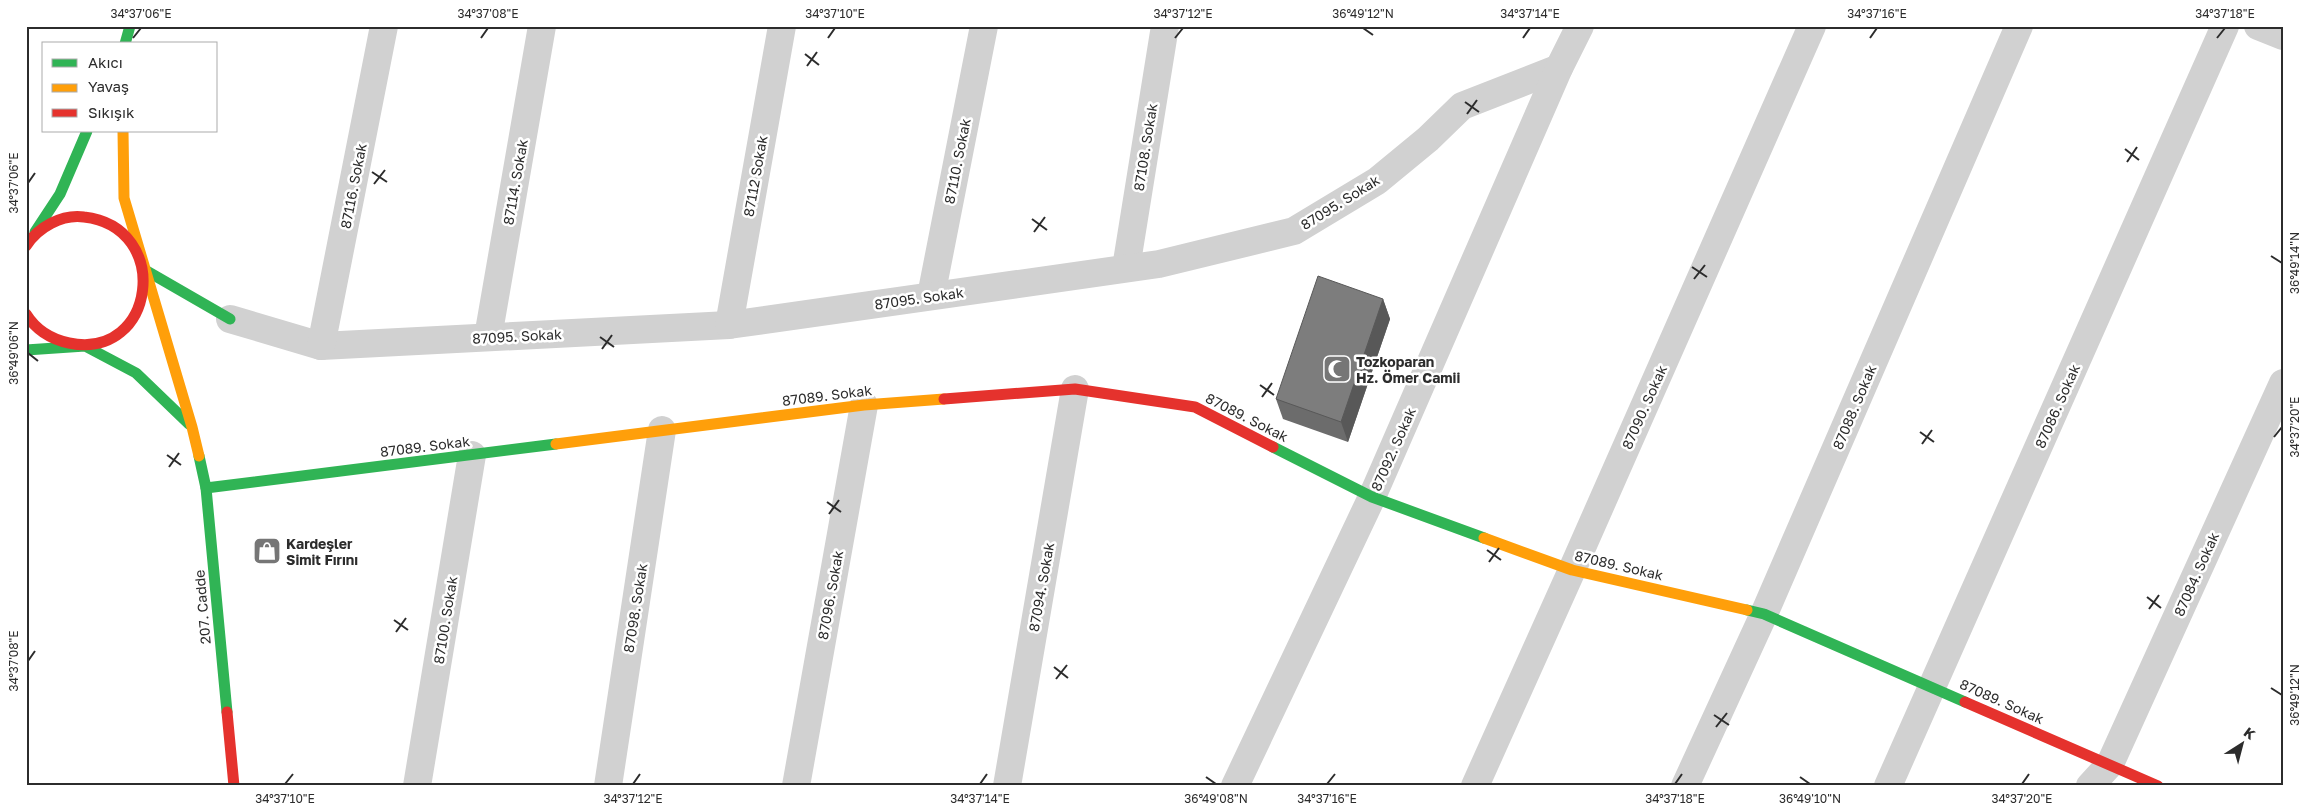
<svg xmlns="http://www.w3.org/2000/svg" width="2309" height="812" font-family="'Golos Text',sans-serif">
	<style>
		.lines { fill: none; stroke-linecap: round; stroke-linejoin: round }
		.street { stroke: #d1d1d1; stroke-width: 28 }
		.fast { stroke: #30b455; stroke-width: 11 }
		.slow { stroke: #ff9f0a; stroke-width: 11 }
		.jam { stroke: #e5322d; stroke-width: 11 }
		.wall { fill: #6c6c6c }
		.shaded-wall { fill: #585858 }
		.building { fill: #7d7d7d; stroke: #585858 }
		.ticks { fill: none; stroke: #2c2c2c; stroke-width: 2 }
		.labels { text-anchor: middle; dominant-baseline: central; stroke-width: 5; stroke-linejoin: round; paint-order: stroke }
		.street-label { font-size: 14px; fill: #2c2c2c; stroke: #fff }
		.poi-label { font-size: 14px; font-weight: bold; fill: #2c2c2c; stroke: #fff; text-anchor: start }
		.neatline { fill: none; stroke: #2c2c2c; stroke-width: 2 }
		.ticks-label { font-size: 12px; text-anchor: middle; fill: #2c2c2c }
	</style>
	<rect width="100%" height="100%" fill="#fff"/>
	<g class="lines">
		<g class="street">
			<polyline points="2258,26 2283,36"/>
			<polyline points="1126,268 1165,26"/>
			<polyline points="931,296 984,26"/>
			<polyline points="230,319 321,346 729,325 1159,264 1294,231 1377,181 1428,139 1462,106 1559,68"/>
			<polyline points="729,325 782,26"/>
			<polyline points="488,337 542,26"/>
			<polyline points="321,346 384,26"/>
			<polyline points="417,786 472,455"/>
			<polyline points="608,786 662,430"/>
			<polyline points="796,786 864,405"/>
			<polyline points="1007,786 1075,389"/>
			<polyline points="1235,786 1372,497 1559,68 1580,26"/>
			<polyline points="1475,786 1572,570 1812,26"/>
			<polyline points="1685,786 1764,614 2019,26"/>
			<polyline points="1888,786 2225,26"/>
			<polyline points="2090,786 2110,764 2283,383"/>
		</g>
		<g class="fast">
			<polyline points="125,44 130,26"/>
			<polyline points="35,232 60,194 87,131"/>
			<polyline points="145,270 230,319"/>
			<polyline points="26,350 85,346 136,373 189,424"/>
			<polyline points="1273,447 1372,497 1484,538"/>
			<polyline points="199,456 206,488 227,712"/>
			<polyline points="206,488 556,444"/>
			<polyline points="1747,610 1764,614 1965,702"/>
		</g>
		<g class="slow">
			<polyline points="123,131 124,198 192,427 199,456"/>
			<polyline points="556,444 864,405 944,399"/>
			<polyline points="1484,538 1572,570 1747,610"/>
		</g>
		<g class="jam">
			<path d="M26,246C38,227 62,214 84,217C173,227 156,361 69,343C50,339 36,330 26,314"/>
			<polyline points="944,399 1075,389 1195,407 1273,447"/>
			<polyline points="1965,702 2158,786"/>
			<polyline points="227,712 234,786"/>
		</g>
	</g>
	<polygon class="wall" points="1383,299 1390,319 1348,442 1283,419 1276,399"/>
	<polygon class="shaded-wall" points="1383,299 1390,319 1348,442 1341,422"/>
	<polygon class="building" points="1318,276 1383,299 1341,422 1276,399"/>
	<path class="ticks" d="M1363,28L1373,35M133,38L141,28M481,38L488,28M828,38L835,28M1175,38L1183,28M1523,38L1530,28M1870,38L1877,28M2217,38L2225,28M805,54L819,65M807,66L817,52M1465,102L1479,112M1467,114L1477,100M2125,149L2139,160M2127,162L2137,147M372,172L387,182M28,183L35,173M374,184L385,170M1032,219L1047,230M1034,232L1045,217M2271,256L2282,263M1692,267L1707,277M1694,279L1705,265M600,337L614,347M602,349L612,335M28,353L38,361M1260,385L1274,395M1262,397L1272,383M1920,432L1934,442M2274,437L2282,427M1922,444L1932,430M167,455L181,465M169,467L179,453M827,502L841,512M829,514L839,500M1487,550L1501,560M1489,562L1499,548M2147,597L2161,608M2149,609L2159,595M394,620L408,630M396,632L406,618M28,661L35,651M1054,667L1068,678M1056,679L1067,665M2271,688L2282,695M1714,715L1729,725M1716,727L1727,713M1206,777L1216,784M1800,777L1810,784M285,784L293,774M633,784L640,774M980,784L987,774M1327,784L1335,774M1675,784L1682,774M2022,784L2029,774"/>
	<defs>
		<symbol id="mosque-square" viewBox="-11 -11 22 22"><rect x="-9" y="-9" width="18" height="18" rx="4" fill="#767676" stroke="#fff"/><path d="M3.5-4.9A6 6 0 1 0 3.5 4.9A5 5 0 1 1 3.5-4.9Z" fill="#fff"/></symbol>
		<symbol id="shop-square" viewBox="-11 -11 22 22"><rect x="-9" y="-9" width="18" height="18" rx="4" fill="#767676" stroke="#fff"/><path d="M-5-2.5h2.3a2.7 3.5 0 0 1 5.4 0H5L5.5 6h-11ZM-1.5-2.5h3a1.5 2.3 0 0 0-3 0Z" fill="#fff"/></symbol>
	</defs>
	<g fill-rule="evenodd">
		<use href="#mosque-square" x="1321" y="353" width="32" height="32"/>
		<use href="#shop-square" x="251" y="535" width="32" height="32"/>
	</g>
	<g class="labels">
		<g class="street-label">
			<text transform="translate(1145 147) rotate(-81)">87108. Sokak</text>
			<text transform="translate(957 161) rotate(-79)">87110. Sokak</text>
			<text transform="translate(755 176) rotate(-80)">87112 Sokak</text>
			<text transform="translate(515 182) rotate(-80)">87114. Sokak</text>
			<text transform="translate(353 186) rotate(-79)">87116. Sokak</text>
			<text transform="translate(1340 202) rotate(-32)">87095. Sokak</text>
			<text transform="translate(919 298) rotate(-8)">87095. Sokak</text>
			<text transform="translate(517 336) rotate(-3)">87095. Sokak</text>
			<text transform="translate(827 395) rotate(-7)">87089. Sokak</text>
			<text transform="translate(2057 406) rotate(-66)">87086. Sokak</text>
			<text transform="translate(1644 407) rotate(-66)">87090. Sokak</text>
			<text transform="translate(1854 407) rotate(-67)">87088. Sokak</text>
			<text transform="translate(1247 417) rotate(27)">87089. Sokak</text>
			<text transform="translate(425 446) rotate(-7)">87089. Sokak</text>
			<text transform="translate(1393 449) rotate(-66)">87092. Sokak</text>
			<text transform="translate(1619 565) rotate(13)">87089. Sokak</text>
			<text transform="translate(2196 574) rotate(-66)">87084. Sokak</text>
			<text transform="translate(1041 587) rotate(-80)">87094. Sokak</text>
			<text transform="translate(830 595) rotate(-80)">87096. Sokak</text>
			<text transform="translate(202 607) rotate(-95)">207. Cadde</text>
			<text transform="translate(635 608) rotate(-81)">87098. Sokak</text>
			<text transform="translate(445 620) rotate(-81)">87100. Sokak</text>
			<text transform="translate(2002 701) rotate(24)">87089. Sokak</text>
		</g>
		<g class="poi-label">
			<text x="1356" y="361">Tozkoparan<tspan x="1356" dy="16">Hz. Ömer Camii</tspan></text>
			<text x="286" y="543">Kardeşler<tspan x="286" dy="16">Simit Fırını</tspan></text>
		</g>
	</g>
	<rect width="2309" height="812" fill="none" stroke="#ffffff" stroke-width="55"/>
	<rect x="42" y="42" width="175" height="90" fill="#ffffff" stroke="#ababab"/>
	<rect x="52" y="59" width="25" height="8" fill="#30b455" stroke="#ababab"/>
	<text x="88" y="68" font-size="15" fill="#2c2c2c">Akıcı</text>
	<rect x="52" y="84" width="25" height="8" fill="#ff9f0a" stroke="#ababab"/>
	<text x="88" y="92" font-size="15" fill="#2c2c2c">Yavaş</text>
	<rect x="52" y="109" width="25" height="8" fill="#e5322d" stroke="#ababab"/>
	<text x="88" y="118" font-size="15" fill="#2c2c2c">Sıkışık</text>
	<g transform="translate(2242 744) rotate(36)" stroke="#ffffff" stroke-width="4" paint-order="stroke">
	<path d="M0-4L9 19L0 12L-9 19Z" fill="#2c2c2c"/>
	<text y="-8" font-size="14" font-weight="bold" text-anchor="middle" fill="#2c2c2c">K</text>
	</g>
	<rect x="28" y="28" width="2254" height="756" class="neatline"/>
	<g class="ticks-label">
		<text x="141" y="18">34°37'06"E</text>
		<text x="488" y="18">34°37'08"E</text>
		<text x="835" y="18">34°37'10"E</text>
		<text x="1183" y="18">34°37'12"E</text>
		<text x="1363" y="18">36°49'12"N</text>
		<text x="1530" y="18">34°37'14"E</text>
		<text x="1877" y="18">34°37'16"E</text>
		<text x="2225" y="18">34°37'18"E</text>
		<text transform="translate(14 183) rotate(-90)" y="4">34°37'06"E</text>
		<text transform="translate(2295 263) rotate(-90)" y="4">36°49'14"N</text>
		<text transform="translate(14 353) rotate(-90)" y="4">36°49'06"N</text>
		<text transform="translate(2295 427) rotate(-90)" y="4">34°37'20"E</text>
		<text transform="translate(14 661) rotate(-90)" y="4">34°37'08"E</text>
		<text transform="translate(2295 695) rotate(-90)" y="4">36°49'12"N</text>
		<text x="285" y="803">34°37'10"E</text>
		<text x="633" y="803">34°37'12"E</text>
		<text x="980" y="803">34°37'14"E</text>
		<text x="1216" y="803">36°49'08"N</text>
		<text x="1327" y="803">34°37'16"E</text>
		<text x="1675" y="803">34°37'18"E</text>
		<text x="1810" y="803">36°49'10"N</text>
		<text x="2022" y="803">34°37'20"E</text>
	</g>
</svg>
